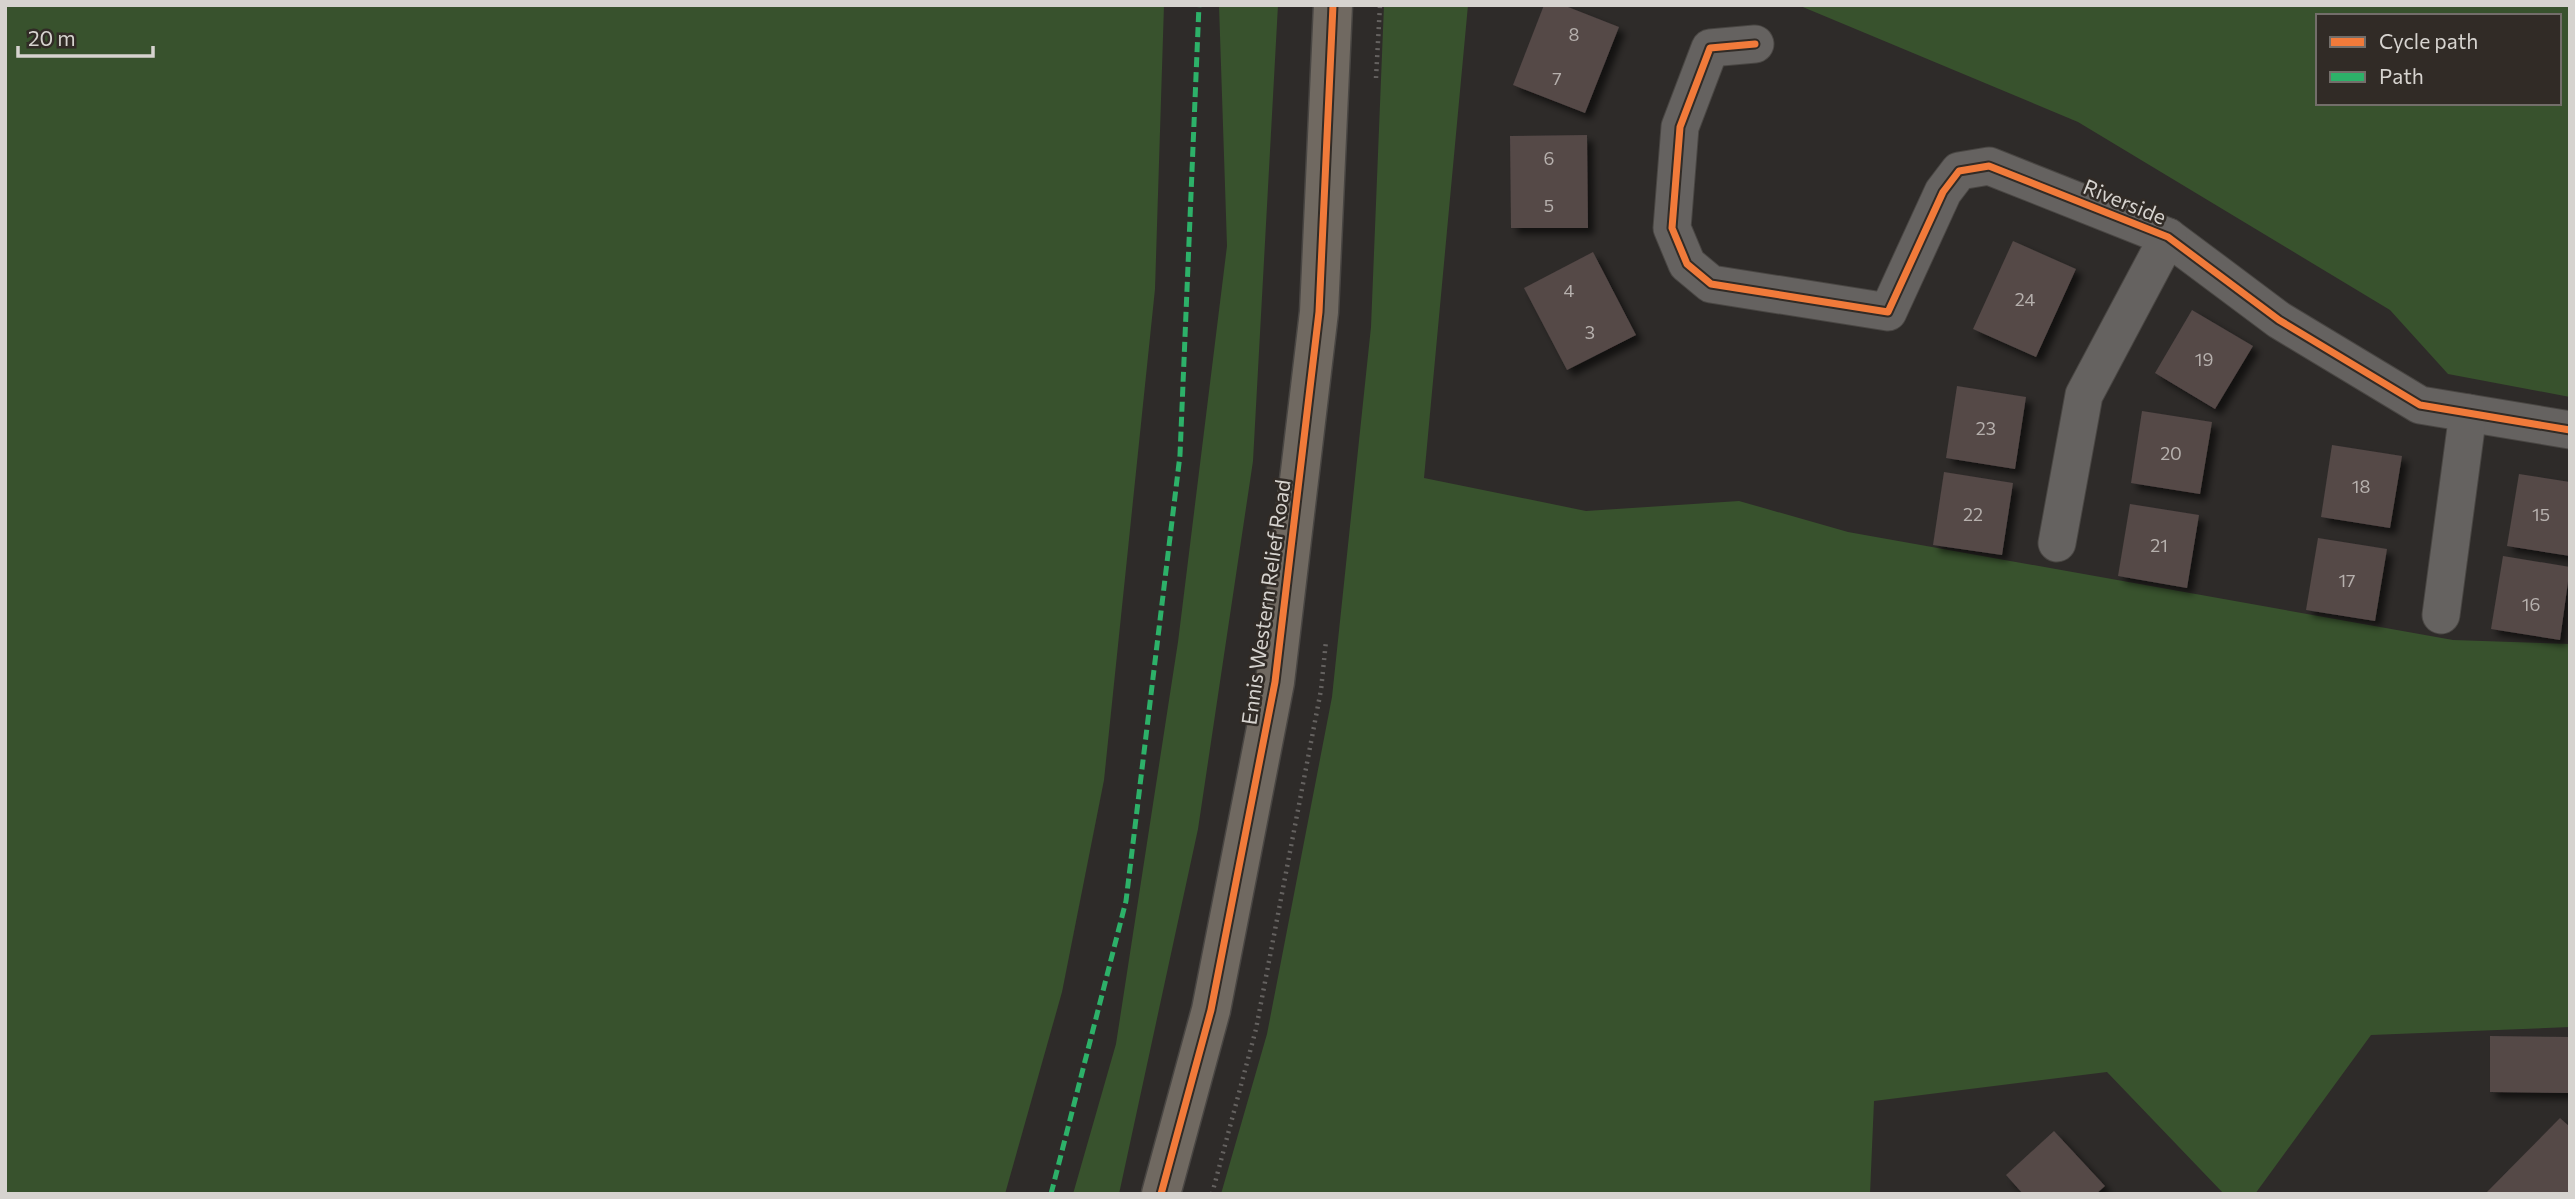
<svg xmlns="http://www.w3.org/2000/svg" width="2575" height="1199" font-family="Commissioner,sans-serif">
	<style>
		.green { fill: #38522d; fill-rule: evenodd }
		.building { fill: #544847; filter: url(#shadow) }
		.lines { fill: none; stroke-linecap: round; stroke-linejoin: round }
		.minor-casing { stroke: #494643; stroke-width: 39 }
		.primary-casing { stroke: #494643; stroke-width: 41 }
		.path { stroke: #656260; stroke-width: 4.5; stroke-dasharray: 2 5; stroke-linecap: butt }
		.minor { stroke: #656260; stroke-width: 37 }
		.primary { stroke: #706961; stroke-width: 38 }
		.quiet { stroke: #2db169; stroke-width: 5; stroke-dasharray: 10 5; stroke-linecap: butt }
		.cycleway-casing { stroke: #312b26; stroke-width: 11 }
		.cycleway { stroke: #f17a3a; stroke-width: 7 }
		.labels { text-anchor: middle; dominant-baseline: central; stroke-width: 5; stroke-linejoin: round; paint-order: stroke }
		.number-label { font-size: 18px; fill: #b6b0ad }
		.street-label { font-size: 21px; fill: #d6d3cf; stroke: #312b26 }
	</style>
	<defs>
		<filter id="shadow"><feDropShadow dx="6" dy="6" stdDeviation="3.5" flood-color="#0009"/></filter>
	</defs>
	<rect width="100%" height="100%" fill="#2e2b29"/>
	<g class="green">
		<polygon points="5,5 1164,5 1155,289 1104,780 1062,992 1005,1194 5,1194"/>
		<polygon points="1219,5 1278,5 1253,461 1198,829 1119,1194 1073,1194 1116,1044 1178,642 1227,246"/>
		<polygon points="1384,5 1468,5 1424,478 1586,511 1739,501 1848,532 2453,640 2570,644 2570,1027 2371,1035 2255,1194 2224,1194 2107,1072 1874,1101 1870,1194 1221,1194 1267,1034 1332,697 1371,327"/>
		<path d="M1798,5H2570V397L2448,374L2390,310L2078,122ZM2318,16H2559V103H2318Z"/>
	</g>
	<g class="building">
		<polygon points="1544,5 1563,5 1619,27 1585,113 1513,85"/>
		<polygon points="1587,135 1588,228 1511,228 1510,136"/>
		<polygon points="2013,241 2076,269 2036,357 1973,329"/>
		<polygon points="1593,252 1636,335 1567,370 1524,288"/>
		<polygon points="2192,310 2253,346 2215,409 2155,373"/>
		<polygon points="1957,386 2026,397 2015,469 1946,458"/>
		<polygon points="2142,411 2212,422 2200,494 2131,483"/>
		<polygon points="2332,445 2402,456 2390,528 2321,517"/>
		<polygon points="1944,472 2013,483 2002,555 1933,545"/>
		<polygon points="2519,474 2570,482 2570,556 2507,546"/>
		<polygon points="2130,504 2199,515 2187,588 2118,576"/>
		<polygon points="2318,538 2387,549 2375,621 2306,610"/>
		<polygon points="2503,556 2570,567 2560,640 2491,629"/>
		<polygon points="2490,1036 2570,1037 2570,1093 2490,1092"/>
		<polygon points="2560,1118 2570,1127 2570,1194 2485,1194"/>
		<polygon points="2054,1131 2105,1186 2096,1194 2023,1194 2006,1175"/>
	</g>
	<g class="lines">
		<defs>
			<g id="minor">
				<polyline points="1755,44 1710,48 1680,127 1672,228 1687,264 1711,284 1888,312 1943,192 1959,171 1989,166 2168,237 2279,320 2420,405 2570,430"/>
				<polyline points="2057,543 2084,395 2168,237"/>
				<polyline points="2441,615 2468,413"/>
			</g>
			<polyline id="primary" points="1161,1194 1211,1010 1275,682 1319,312 1333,5"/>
		</defs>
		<use href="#minor" class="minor-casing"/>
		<use href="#primary" class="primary-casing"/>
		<g class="path">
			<polyline points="1376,78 1380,5"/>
			<polyline points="1212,1194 1256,1029 1321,690 1326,641"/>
		</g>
		<use href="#minor" class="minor"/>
		<use href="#primary" class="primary"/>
		<polyline class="quiet" points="1051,1194 1126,901 1180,455 1199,5"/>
		<defs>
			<g id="cycleway">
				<polyline points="1755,44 1710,48 1680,127 1672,228 1687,264 1711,284 1888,312 1943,192 1959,171 1989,166 2168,237 2279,320 2420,405 2570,430"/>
				<polyline points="1161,1194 1211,1010 1275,682 1319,312 1333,5"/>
			</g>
		</defs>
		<use href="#cycleway" class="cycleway-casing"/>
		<use href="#cycleway" class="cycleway"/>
	</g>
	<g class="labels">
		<g class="number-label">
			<text x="1574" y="34">8</text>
			<text x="1557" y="78">7</text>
			<text x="1549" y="158">6</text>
			<text x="1549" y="205">5</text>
			<text x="1569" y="290">4</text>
			<text x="2025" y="299">24</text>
			<text x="1590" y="332">3</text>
			<text x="2204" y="359">19</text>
			<text x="1986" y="428">23</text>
			<text x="2171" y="453">20</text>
			<text x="2361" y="486">18</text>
			<text x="1973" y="514">22</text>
			<text x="2541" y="514">15</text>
			<text x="2159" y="545">21</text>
			<text x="2347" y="580">17</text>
			<text x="2531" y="604">16</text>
		</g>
		<g class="street-label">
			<text transform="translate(2125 201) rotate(22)">Riverside</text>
			<text transform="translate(1265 602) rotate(-82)">Ennis Western Relief Road</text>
		</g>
	</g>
	<rect width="2575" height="1199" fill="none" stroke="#d6d3cf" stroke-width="14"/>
	<rect x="2316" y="14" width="245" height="91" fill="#312b26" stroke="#736e6a" stroke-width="2"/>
	<rect x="2330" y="37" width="35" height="10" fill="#f17a3a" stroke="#736e6a" stroke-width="2"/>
	<text x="2379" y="49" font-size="21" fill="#d6d3cf">Cycle path</text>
	<rect x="2330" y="72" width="35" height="10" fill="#2db169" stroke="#736e6a" stroke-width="2"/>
	<text x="2379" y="84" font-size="21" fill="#d6d3cf">Path</text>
	<path d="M18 46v10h135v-10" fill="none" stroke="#d6d3cf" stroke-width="3.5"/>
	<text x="28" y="46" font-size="21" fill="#d6d3cf" stroke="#312b26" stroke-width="5" paint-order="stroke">20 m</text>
</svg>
